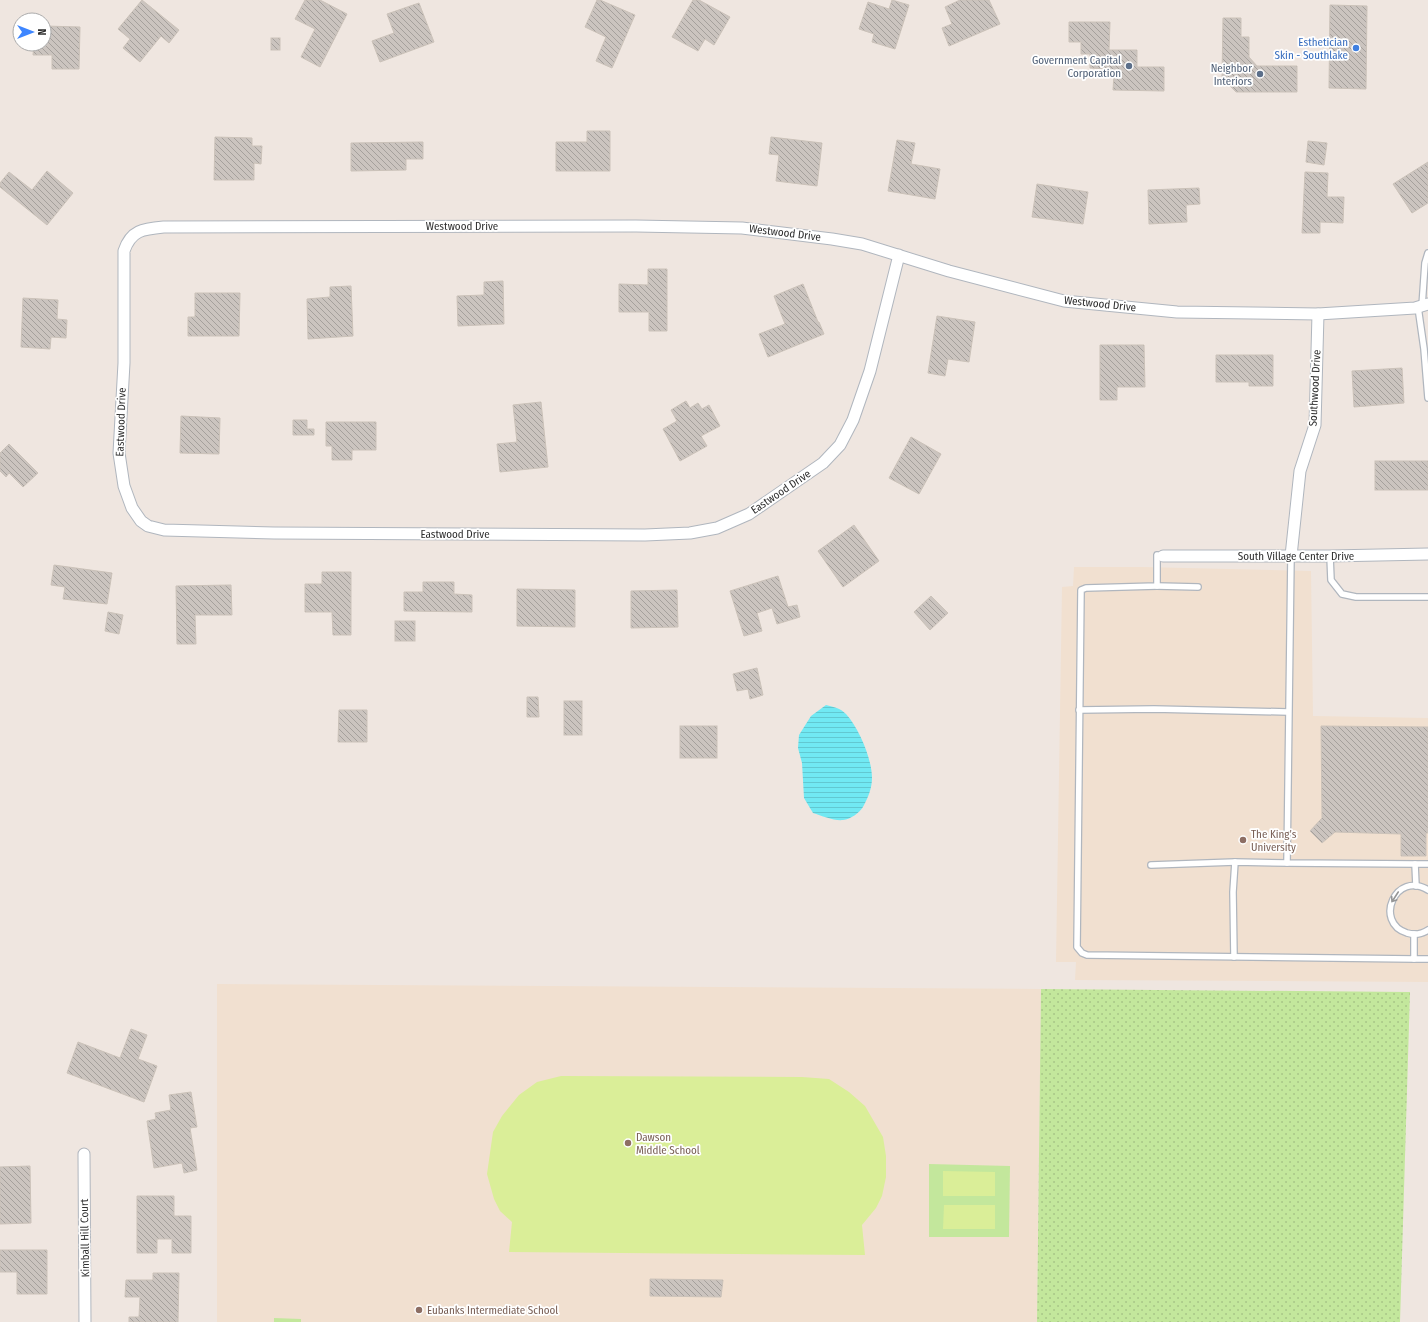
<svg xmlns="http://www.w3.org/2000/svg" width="1428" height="1322" font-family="'Fira Sans Condensed',sans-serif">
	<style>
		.education { fill: #f1e0d0 }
		.grass { fill: url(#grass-dots) }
		.park { fill: #c3e79c }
		.pitch { fill: #daee98 }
		.water { fill: url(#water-rules) }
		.building { fill: url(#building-back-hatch); stroke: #cbc2b9 }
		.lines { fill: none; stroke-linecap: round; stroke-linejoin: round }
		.service-casing { stroke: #b0b6be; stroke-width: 8 }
		.minor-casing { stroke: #b0b6be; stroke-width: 13 }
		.service { stroke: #fff; stroke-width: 5.5 }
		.minor { stroke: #fff; stroke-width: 11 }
		.oneway { stroke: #969696 }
		.shop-dot { fill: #3f7fe0; stroke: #fff; stroke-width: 1.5 }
		.service-dot { fill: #5c6f8a; stroke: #fff; stroke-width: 1.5 }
		.education-dot { fill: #8d6e63; stroke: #fff; stroke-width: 1.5 }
		.labels { text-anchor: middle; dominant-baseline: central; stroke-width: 3.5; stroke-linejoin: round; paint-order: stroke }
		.shop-label { font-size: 11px; fill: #366cbe; stroke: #fff; text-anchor: end }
		.service-label { font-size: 11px; fill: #4e5e75; stroke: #fff; text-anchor: end }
		.street-label { font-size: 11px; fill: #2e2e2e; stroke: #fff }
		.education-label { font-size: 11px; fill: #785e54; stroke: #fff; text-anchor: start }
	</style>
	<defs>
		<pattern id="grass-dots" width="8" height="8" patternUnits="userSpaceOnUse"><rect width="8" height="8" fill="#c3e79c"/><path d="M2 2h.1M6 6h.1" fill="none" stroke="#a8c687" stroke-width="1.8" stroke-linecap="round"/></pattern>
		<pattern id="water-rules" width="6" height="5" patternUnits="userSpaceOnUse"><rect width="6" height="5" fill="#71e9f3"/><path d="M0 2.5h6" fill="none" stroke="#62c8d1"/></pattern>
		<pattern id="building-back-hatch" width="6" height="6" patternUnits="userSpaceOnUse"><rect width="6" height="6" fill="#cbc4bf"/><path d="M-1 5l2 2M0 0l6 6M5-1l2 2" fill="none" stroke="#a5a09c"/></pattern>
	</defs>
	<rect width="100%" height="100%" fill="#efe6e0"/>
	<g class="education">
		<polygon points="1074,567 1143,567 1311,571 1313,716 1428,718 1428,982 1075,980 1076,962 1056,962 1062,587 1073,586"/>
		<polygon points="217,984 1041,989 1037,1322 217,1322"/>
	</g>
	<polygon class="grass" points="1041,989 1410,992 1400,1322 1037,1322"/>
	<g class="park">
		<polygon points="929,1164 1010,1166 1009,1237 929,1237"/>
		<polygon points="274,1318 301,1319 301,1322 274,1322"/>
	</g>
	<g class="pitch">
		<polygon points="561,1076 802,1077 829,1079 849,1092 865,1106 883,1137 886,1156 886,1177 882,1196 876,1208 862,1225 865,1255 509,1252 512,1222 500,1211 494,1199 487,1174 493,1132 502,1116 519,1095 537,1082"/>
		<polygon points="943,1171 995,1172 995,1196 943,1196"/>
		<polygon points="944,1205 995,1205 995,1229 943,1229"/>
	</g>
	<path class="water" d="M826,705C834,707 840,708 846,714C859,728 872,759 872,778C872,788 868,798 863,807C859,813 851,819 843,820C834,821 822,816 813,813L804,798L802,763L798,748L799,735L811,716Z"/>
	<g class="building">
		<polygon points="142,0 179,30 169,43 161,36 140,62 123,48 130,39 118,29"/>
		<polygon points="305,0 320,0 347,14 320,67 301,57 315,29 295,19"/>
		<polygon points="597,0 600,0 635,15 612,68 596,61 606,37 585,27"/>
		<polygon points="693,0 699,0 730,17 714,45 705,39 698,51 672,37"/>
		<polygon points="892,0 909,5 895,49 872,42 874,34 859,29 868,2 889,9"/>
		<polygon points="960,0 989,0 1000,24 949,46 942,28 952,24 945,7"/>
		<polygon points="419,3 434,42 380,62 372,41 394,33 387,14"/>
		<polygon points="1330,5 1367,6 1366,89 1329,88"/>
		<polygon points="1223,18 1241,18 1241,37 1249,37 1249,57 1257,66 1297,66 1297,92 1236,92 1222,78"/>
		<polygon points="1069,22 1110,22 1109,50 1137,50 1137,67 1164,67 1164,91 1113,90 1114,74 1107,74 1107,69 1090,68 1090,54 1081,54 1081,42 1069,42"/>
		<polygon points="44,26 80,27 79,69 52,69 52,55 33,55 34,44 44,44"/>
		<rect x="271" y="38" width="9" height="12"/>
		<polygon points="587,131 610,131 610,171 556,171 556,142 587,142"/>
		<polygon points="215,137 252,138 252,146 262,146 261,164 254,163 254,180 214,180"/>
		<polygon points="771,137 822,143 817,186 776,181 779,155 769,154"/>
		<polygon points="897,140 915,143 911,164 940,169 935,199 888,191"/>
		<polygon points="1308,141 1327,143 1324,165 1306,162"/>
		<polygon points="423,142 423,159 406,159 406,170 351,171 351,143"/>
		<polygon points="1428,162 1428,203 1412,213 1393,184"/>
		<polygon points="47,171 73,193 47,225 0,187 0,183 9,172 32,190"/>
		<polygon points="1305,172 1328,173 1327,197 1344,197 1343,223 1320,222 1320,233 1302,233"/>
		<polygon points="1037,184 1088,192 1083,224 1032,217"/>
		<polygon points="1199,188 1200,204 1186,205 1187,222 1149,224 1148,190"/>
		<polygon points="648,269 667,269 667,331 649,331 649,312 619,312 619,284 648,285"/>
		<polygon points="503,281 504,324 458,326 457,296 484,295 484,282"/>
		<polygon points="803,284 818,322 819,322 824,334 768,357 759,334 785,324 774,296"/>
		<polygon points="351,286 353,336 308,339 307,299 330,297 330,287"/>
		<polygon points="195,293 240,293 239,336 188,336 188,317 195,317"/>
		<polygon points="23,298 58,300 57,319 67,320 66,338 51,337 50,349 21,347"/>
		<polygon points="937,316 975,322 969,362 948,359 945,376 928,373"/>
		<polygon points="1100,345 1144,345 1145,387 1117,387 1117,400 1100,400"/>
		<polygon points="1216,355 1273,355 1273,386 1249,386 1249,382 1216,382"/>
		<polygon points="1402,368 1404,403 1354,407 1352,371"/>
		<polygon points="686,401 690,408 698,403 702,409 709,405 720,426 701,436 707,446 680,461 663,429 677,421 671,410"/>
		<polygon points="541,402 548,467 500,472 497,444 517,442 513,405"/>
		<polygon points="181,416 220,418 219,454 180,453"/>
		<polygon points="293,420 307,420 307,429 314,429 314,435 293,435"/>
		<polygon points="326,422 376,422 376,450 352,450 352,460 332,460 332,446 326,446"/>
		<polygon points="911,437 941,454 919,494 889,478"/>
		<polygon points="9,444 38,473 23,487 9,473 6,477 0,471 0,453"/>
		<rect x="1375" y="461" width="53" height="29"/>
		<polygon points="854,525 879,561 843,587 818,551"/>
		<polygon points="54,565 112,573 107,604 63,599 65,587 51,585"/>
		<polygon points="322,572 351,572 351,635 333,635 332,612 305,612 305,584 322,584"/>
		<polygon points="778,576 788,607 797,605 800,617 777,624 772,608 757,613 762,631 744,636 730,591"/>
		<polygon points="423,582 454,582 454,594 472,595 472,612 404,611 404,592 423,592"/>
		<polygon points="231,585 232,615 195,615 196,644 177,644 176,586"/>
		<polygon points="517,589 575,590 575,627 517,626"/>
		<polygon points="677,590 678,627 631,628 631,591"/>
		<polygon points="931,596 948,613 930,630 914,612"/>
		<polygon points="108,612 123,615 119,634 105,631"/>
		<rect x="395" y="621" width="20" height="20"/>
		<polygon points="757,668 763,695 750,699 748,689 737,691 733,674"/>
		<polygon points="527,697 538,697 539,717 527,717"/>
		<rect x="564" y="701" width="18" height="34"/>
		<polygon points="339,710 367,710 367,742 338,742"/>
		<rect x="680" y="726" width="37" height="32"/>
		<polygon points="1321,726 1428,727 1428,833 1426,833 1426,856 1401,856 1401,834 1335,832 1322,843 1310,831 1322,818"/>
		<polygon points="131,1029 147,1035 138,1059 157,1066 144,1102 67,1073 78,1042 120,1058"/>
		<polygon points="191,1092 197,1127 190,1128 197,1170 184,1173 182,1163 154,1168 147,1121 156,1119 155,1113 171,1110 169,1095"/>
		<polygon points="30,1166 31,1223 0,1224 0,1167"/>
		<polygon points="137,1196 174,1196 174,1216 191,1216 191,1253 172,1253 172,1239 157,1239 157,1253 137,1253"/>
		<polygon points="0,1250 47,1250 47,1294 17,1294 17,1272 0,1272"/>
		<polygon points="153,1273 179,1273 178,1322 129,1322 129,1317 139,1317 140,1297 125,1297 126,1280 153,1280"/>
		<polygon points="650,1279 723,1280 721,1297 650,1296"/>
	</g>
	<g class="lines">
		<defs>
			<g id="service">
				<polyline points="1422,306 1425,263 1428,253"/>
				<polyline points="1418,307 1424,349 1428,398"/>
				<polyline points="1163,556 1157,555 1157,586 1086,588 1081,590 1077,947 1082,953 1087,955 1414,959 1414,934"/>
				<polyline points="1291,556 1287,863 1415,864 1416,886"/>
				<polyline points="1330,556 1331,580 1342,594 1356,597 1428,597"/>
				<polyline points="1157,586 1198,587"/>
				<polyline points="1079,710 1154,709 1288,712"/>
				<polyline points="1415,864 1428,864"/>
				<polyline points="1151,865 1235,862"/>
				<path d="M1428,890C1396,870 1373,922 1407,933C1414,935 1422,934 1428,930"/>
				<polyline points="1234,957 1233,892 1235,862 1287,863"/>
				<polyline points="1414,959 1428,959"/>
			</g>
			<g id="minor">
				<path d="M899,255L870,371L853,420L840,445L823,463L749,514L717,528L690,533L645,535L274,533L164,530L148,526L141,521L132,508L124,486L119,453L124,363V251C131,230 143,229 164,227L636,226L742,228L832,239L862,244L949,271L1064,301L1177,312L1318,314L1415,308L1428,304"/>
				<polyline points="1163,556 1330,556 1428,554"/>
				<polyline points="1291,556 1300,471 1315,425 1318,314"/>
				<polyline points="84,1154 85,1322"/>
			</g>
		</defs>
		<use href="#service" class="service-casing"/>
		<use href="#minor" class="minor-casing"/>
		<use href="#service" class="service"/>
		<use href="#minor" class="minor"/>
	</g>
	<defs><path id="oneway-shaft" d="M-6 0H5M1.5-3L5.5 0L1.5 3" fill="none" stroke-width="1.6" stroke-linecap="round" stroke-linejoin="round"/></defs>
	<use class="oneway" href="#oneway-shaft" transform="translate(1395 897) rotate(123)"/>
	<circle class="shop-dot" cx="1356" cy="48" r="4"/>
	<g class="service-dot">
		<circle cx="1129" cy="66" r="4"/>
		<circle cx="1260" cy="74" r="4"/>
	</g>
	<g class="education-dot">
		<circle cx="1243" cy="840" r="4"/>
		<circle cx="628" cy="1143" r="4"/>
		<circle cx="419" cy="1310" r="4"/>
	</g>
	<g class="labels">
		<g class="shop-label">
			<text x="1348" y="42">Esthetician<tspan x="1348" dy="13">Skin - Southlake</tspan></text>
		</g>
		<g class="service-label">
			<text x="1121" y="60">Government Capital<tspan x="1121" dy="13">Corporation</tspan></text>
			<text x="1252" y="68">Neighbor<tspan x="1252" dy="13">Interiors</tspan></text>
		</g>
		<g class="street-label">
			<text x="462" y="226">Westwood Drive</text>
			<text transform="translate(785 233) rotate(7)">Westwood Drive</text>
			<text transform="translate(1100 304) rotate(6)">Westwood Drive</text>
			<text transform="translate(1315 388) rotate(-87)">Southwood Drive</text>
			<text transform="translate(121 422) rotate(-88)">Eastwood Drive</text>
			<text transform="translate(781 492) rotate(-34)">Eastwood Drive</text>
			<text x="455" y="534">Eastwood Drive</text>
			<text x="1296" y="556">South Village Center Drive</text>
			<text transform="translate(85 1238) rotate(-91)">Kimball Hill Court</text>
		</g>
		<g class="education-label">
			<text x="1251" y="834">The King’s<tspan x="1251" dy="13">University</tspan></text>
			<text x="636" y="1137">Dawson<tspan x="636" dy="13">Middle School</tspan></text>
			<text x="427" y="1310">Eubanks Intermediate School</text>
		</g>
	</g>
	<g transform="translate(32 32) rotate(90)"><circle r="19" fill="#ffffff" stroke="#ababab"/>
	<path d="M0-3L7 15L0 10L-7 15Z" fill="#3e86ff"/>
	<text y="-6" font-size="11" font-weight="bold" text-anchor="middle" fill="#2e2e2e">N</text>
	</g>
</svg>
